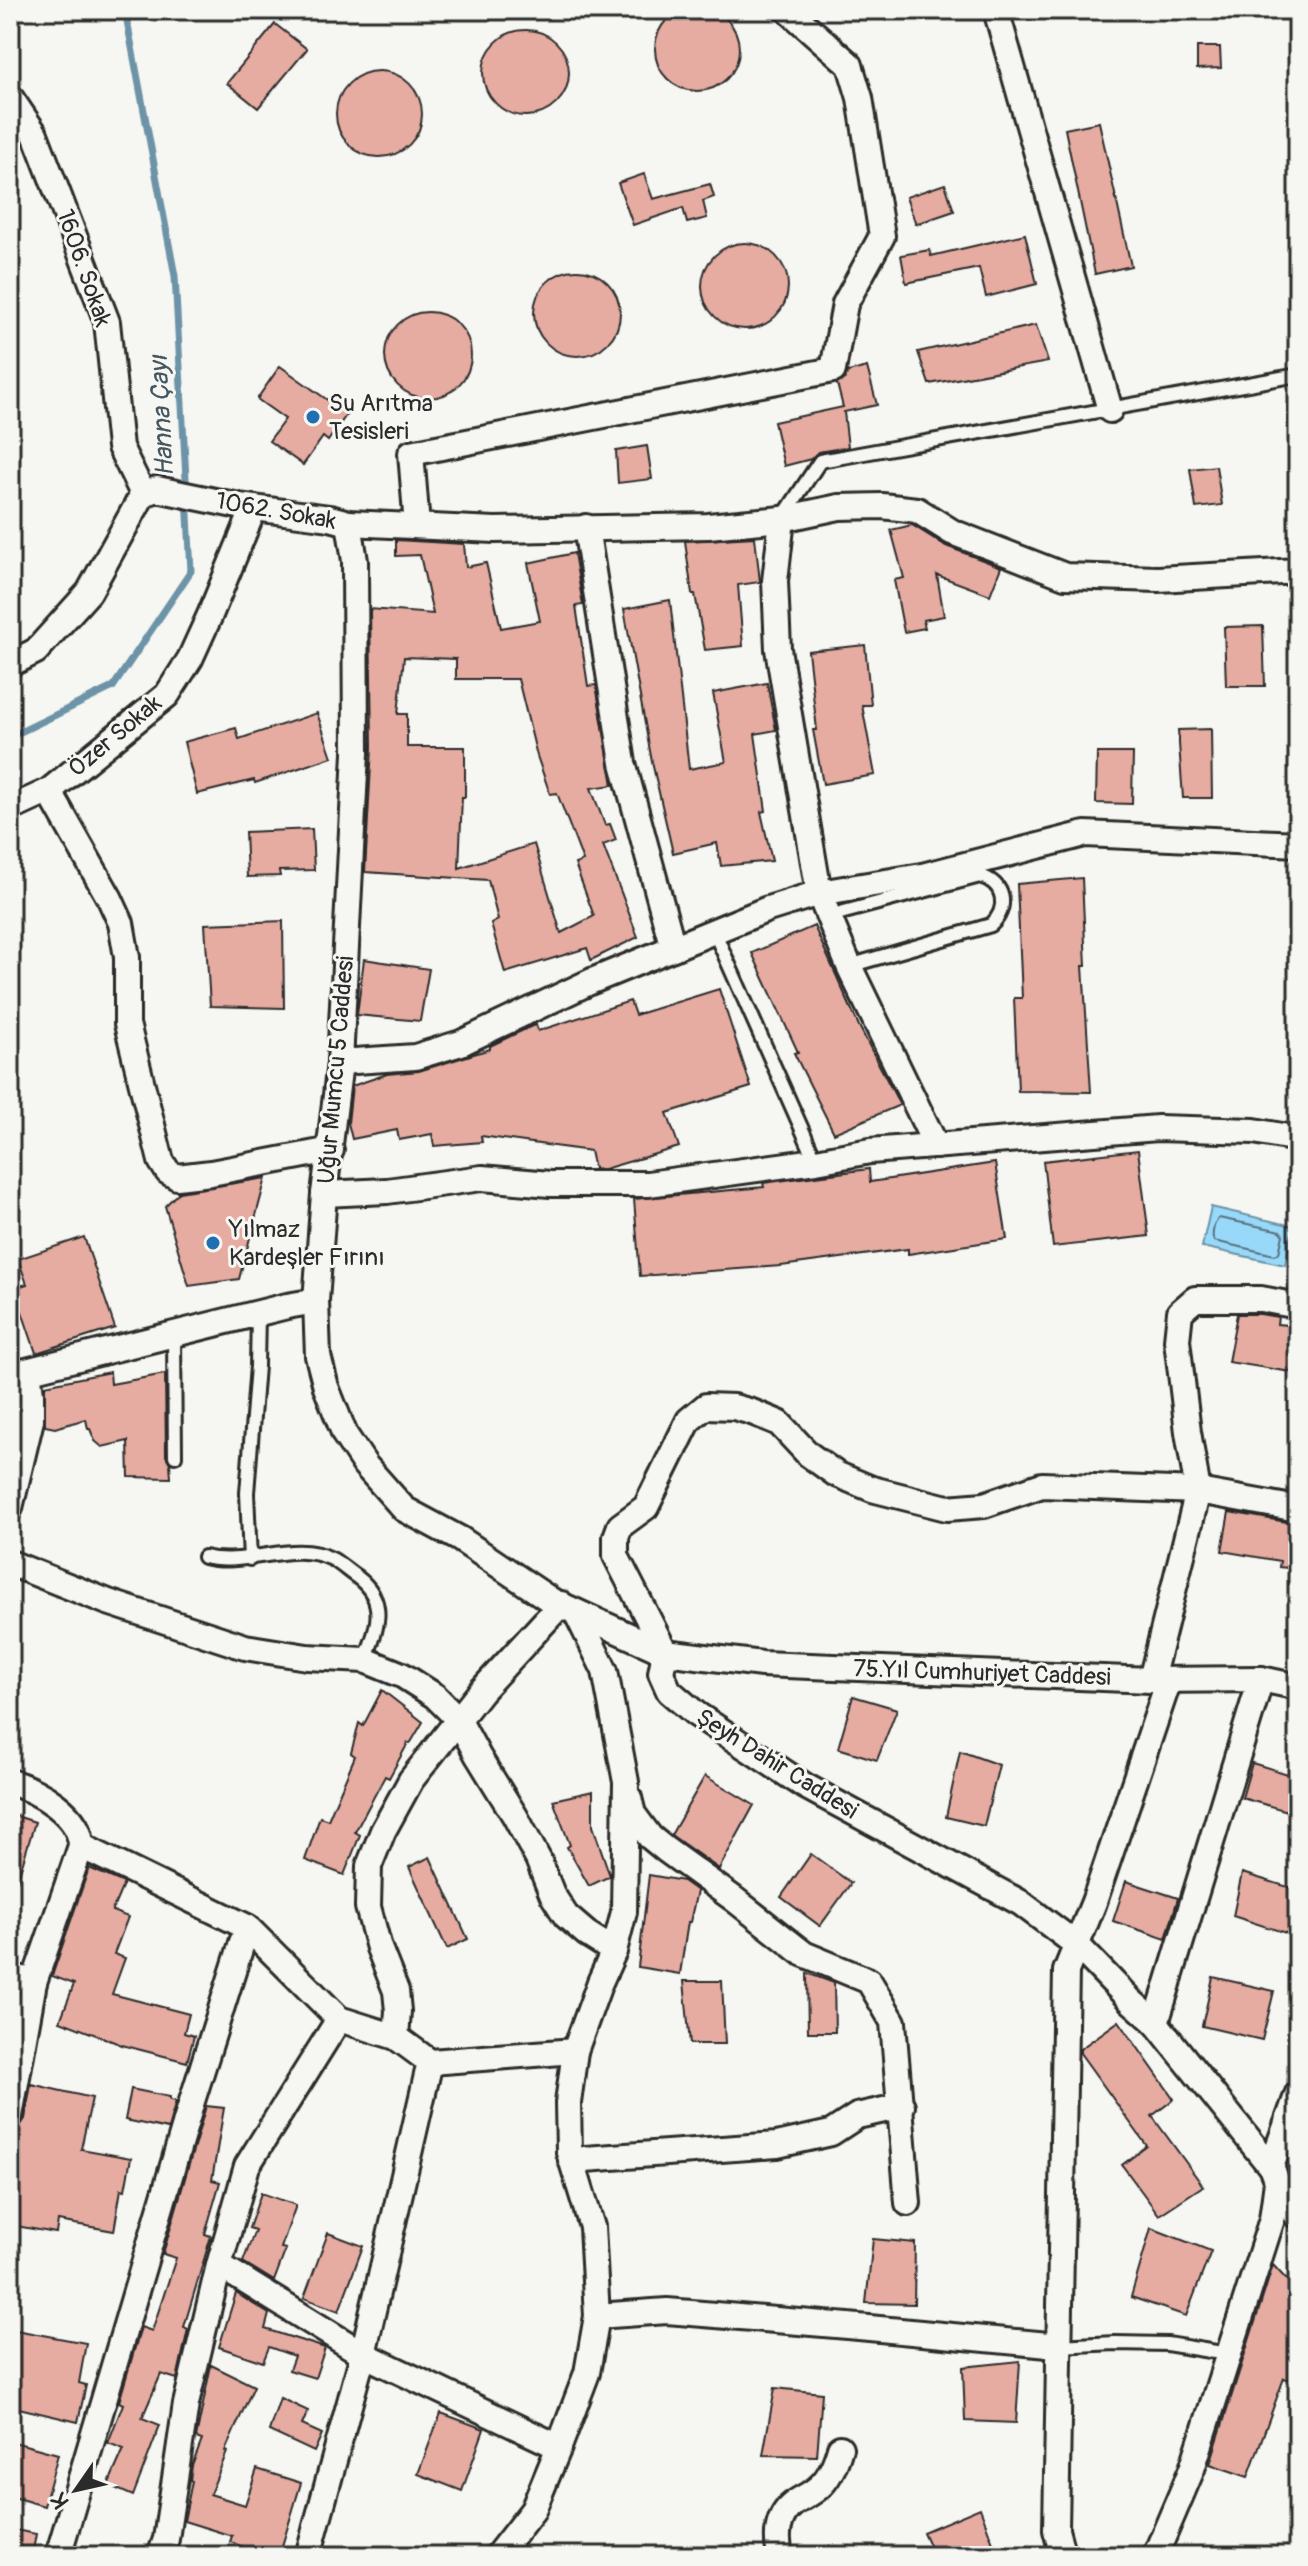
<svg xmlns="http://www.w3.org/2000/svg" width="1308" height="2566" font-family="Pangolin,sans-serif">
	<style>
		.water { fill: #98d9fa; stroke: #6c93a7; stroke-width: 2 }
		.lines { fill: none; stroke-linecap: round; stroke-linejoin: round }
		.shore { stroke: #57717e; stroke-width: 2 }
		.stream { stroke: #6c93a7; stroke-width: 7 }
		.building { fill: #e6aca1; stroke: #2b2b2b; stroke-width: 2; fill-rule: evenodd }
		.service-casing { stroke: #2b2b2b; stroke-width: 18 }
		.minor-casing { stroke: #2b2b2b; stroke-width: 30 }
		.service { stroke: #f6f6f2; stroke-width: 12 }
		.minor { stroke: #f6f6f2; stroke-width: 24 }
		.poi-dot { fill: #1f6fb2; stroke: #f6f6f2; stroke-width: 3 }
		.labels { text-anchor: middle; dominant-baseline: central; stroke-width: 6; stroke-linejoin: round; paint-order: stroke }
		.street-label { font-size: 24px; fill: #2b2b2b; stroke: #f6f6f2 }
		.poi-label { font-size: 24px; fill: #2b2b2b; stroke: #f6f6f2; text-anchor: start }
		.water-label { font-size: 26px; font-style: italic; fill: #46565f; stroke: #f6f6f2 }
	</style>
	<rect width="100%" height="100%" fill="#f6f6f2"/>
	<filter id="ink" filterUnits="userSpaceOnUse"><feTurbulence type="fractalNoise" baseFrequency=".0125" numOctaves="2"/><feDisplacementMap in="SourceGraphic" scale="16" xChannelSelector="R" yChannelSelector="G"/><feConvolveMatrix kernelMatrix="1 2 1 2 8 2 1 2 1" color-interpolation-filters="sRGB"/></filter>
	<g filter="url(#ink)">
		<polygon class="water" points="1211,1207 1293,1226 1285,1265 1202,1247"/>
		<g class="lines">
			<path class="shore" d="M1219,1218L1281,1231L1283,1235L1279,1253L1275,1255L1214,1241C1211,1236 1214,1221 1219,1218Z"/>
			<polyline class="stream" points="10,737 113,687 191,571 175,276 125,10"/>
		</g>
		<g class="building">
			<circle cx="697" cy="49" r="42"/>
			<polygon points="275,24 307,49 258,108 227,83"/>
			<circle cx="526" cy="73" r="43"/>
			<polygon points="1197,47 1220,47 1221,68 1197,69"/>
			<circle cx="379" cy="114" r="43"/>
			<polygon points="1099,122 1131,266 1095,274 1065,129"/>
			<polygon points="644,174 653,199 710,184 714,197 703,201 707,218 687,223 683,208 633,225 618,183"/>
			<polygon points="945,184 954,211 916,224 906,197"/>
			<polygon points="1025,234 1037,284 986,297 979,268 906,283 901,255 930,250 931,256"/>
			<circle cx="745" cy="286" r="43"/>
			<circle cx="577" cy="313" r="43"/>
			<circle cx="428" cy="355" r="43"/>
			<polygon points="1036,325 1048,362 929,384 918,352"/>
			<polygon points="280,366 347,414 328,441 323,437 303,465 269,441 285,419 257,399"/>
			<polygon points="867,367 877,405 844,412 848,447 818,452 811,459 784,466 774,422 843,407 837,384 844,380 848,372"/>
			<polygon points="647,446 652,479 618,483 616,451"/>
			<polygon points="1216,466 1222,505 1196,508 1190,469"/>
			<polygon points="912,525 946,546 1001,567 990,595 937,575 944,616 923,620 925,628 904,632 894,580 904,578 891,530"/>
			<polygon points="755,537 760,582 738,585 743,646 705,650 695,594 692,594 685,541"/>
			<path d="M396,540L464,544L466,567L486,563L501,628L540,621L528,563L574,553L583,605L576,606L588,686L596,685L613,785L591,788L605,825L610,824L616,840L603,845L638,937L591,960L587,948L505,973L491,924L498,920L488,880L365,872L372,747L370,609L433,614L420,555L396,556ZM404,657L456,659V679H518L537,756L550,794L557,793L583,861L575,864L594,916L561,933L534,844L459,868L462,797H465V747H407V714H398Z"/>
			<polygon points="670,600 689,769 726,762 713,693 767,683 776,730 755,734 766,811 761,812 772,861 721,866 717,843 673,853 652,762 624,609"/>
			<polygon points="1263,626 1265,686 1226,686 1224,627"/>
			<polygon points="865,645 871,705 862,705 875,775 823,784 813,730 817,730 808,651"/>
			<polygon points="317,713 332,757 255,783 254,780 197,794 184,742 236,728 239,739"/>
			<polygon points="1211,729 1212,798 1183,798 1178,730"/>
			<polygon points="1097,753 1133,753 1132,804 1096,803"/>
			<polygon points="312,829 314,870 279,871 280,876 247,877 245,832"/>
			<polygon points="1082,878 1086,966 1083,966 1091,1092 1018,1091 1014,998 1022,998 1017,884"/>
			<polygon points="283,921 284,1008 210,1006 205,924"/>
			<polygon points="814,926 859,1026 900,1105 834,1133 794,1053 798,1052 752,953"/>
			<polygon points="364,959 429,969 420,1021 357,1015"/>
			<polygon points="719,989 751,1087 667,1113 679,1147 604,1169 594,1169 590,1151 481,1136 482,1142 434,1146 432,1134 399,1140 397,1130 352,1139 348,1123 352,1086 387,1074 419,1071 490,1049 490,1046 532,1026 536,1025 538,1031 630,1001 635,1015"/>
			<polygon points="1138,1150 1149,1236 1053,1247 1043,1161"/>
			<polygon points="995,1163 1007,1239 908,1254 908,1249 781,1266 640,1276 634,1199 764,1187 763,1183 869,1169 870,1182"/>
			<polygon points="266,1178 239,1279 189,1286 165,1206 179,1192"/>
			<polygon points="84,1237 115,1328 36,1353 14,1288 27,1284 18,1259"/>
			<polygon points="1237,1314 1260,1314 1278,1317 1277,1324 1298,1326 1298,1373 1228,1362"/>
			<polygon points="110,1372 111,1384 165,1374 166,1456 170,1463 171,1478 129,1477 128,1441 102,1447 95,1441 90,1429 88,1429 86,1419 55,1428 45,1426 45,1385"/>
			<polygon points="1229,1512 1298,1524 1298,1569 1279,1567 1280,1561 1222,1551"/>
			<polygon points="382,1690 423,1722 410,1744 408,1743 389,1778 385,1776 355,1832 360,1835 344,1875 305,1860 320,1817 328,1820 355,1756 351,1753 359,1723 363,1726"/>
			<polygon points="853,1696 897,1709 877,1760 838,1748"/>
			<polygon points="960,1751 999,1765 984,1826 946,1817"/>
			<polygon points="1252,1763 1298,1777 1298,1814 1242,1798"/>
			<polygon points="705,1776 754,1805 719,1869 671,1835"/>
			<polygon points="593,1791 593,1826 610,1876 589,1886 567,1847 570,1845 553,1800"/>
			<polygon points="10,1814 35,1822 15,1888 10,1887"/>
			<polygon points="811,1854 851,1883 820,1926 781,1897"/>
			<polygon points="430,1857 468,1939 447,1949 409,1867"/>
			<polygon points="89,1868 124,1883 112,1911 128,1917 114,1954 125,1958 112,1994 189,2014 184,2033 194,2036 187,2062 122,2045 60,2021 74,1984 52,1976"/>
			<polygon points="1242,1873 1298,1890 1298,1927 1295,1936 1233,1916"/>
			<polygon points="649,1875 683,1881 697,1891 690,1922 688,1922 680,1974 638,1967"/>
			<polygon points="1126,1881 1178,1898 1166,1939 1113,1921"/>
			<polygon points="807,1973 834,1983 835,2032 808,2032"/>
			<polygon points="1213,1977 1274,1991 1262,2040 1202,2026"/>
			<polygon points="684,1981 722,1981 725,2044 690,2044"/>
			<polygon points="1119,2021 1174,2099 1152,2116 1203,2186 1159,2215 1122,2165 1147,2146 1080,2053 1080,2049"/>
			<polygon points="31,2084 92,2098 81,2149 131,2158 125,2190 121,2189 114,2231 58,2221 56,2233 10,2225 10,2179 19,2127 25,2119"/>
			<polygon points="131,2089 170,2097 170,2100 176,2101 168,2129 125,2120"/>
			<polygon points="206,2106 224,2108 212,2180 220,2182 205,2234 211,2236 184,2327 188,2329 177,2379 161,2374 142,2418 160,2425 133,2496 108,2485 124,2449 108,2443 123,2404 119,2402 141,2327 152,2331 176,2258 163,2254"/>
			<polygon points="261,2193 296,2205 281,2248 286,2249 274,2281 243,2262 255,2230 249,2228"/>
			<polygon points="1151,2228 1211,2251 1186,2316 1131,2297"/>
			<polygon points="328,2233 363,2246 339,2311 304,2298"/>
			<polygon points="873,2239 915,2243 914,2304 866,2303"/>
			<polygon points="1273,2265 1298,2292 1298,2382 1284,2378 1248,2477 1210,2464"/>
			<polygon points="236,2293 269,2314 265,2329 325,2348 315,2378 289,2370 294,2356 269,2347 263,2362 219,2347"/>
			<polygon points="10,2329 86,2343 79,2383 86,2385 78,2422 10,2406"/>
			<polygon points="1020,2361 1016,2423 965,2421 963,2367"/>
			<polygon points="211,2365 254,2386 225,2451 227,2452 210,2494 245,2505 257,2469 301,2483 279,2556 268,2556 230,2542 232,2536 184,2521 192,2481 190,2480 192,2466 202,2440 196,2438"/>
			<polygon points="775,2388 822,2393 817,2456 763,2455"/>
			<polygon points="280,2398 308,2411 302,2425 322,2434 314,2452 269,2431"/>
			<polygon points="441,2413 484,2429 462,2491 418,2474"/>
			<polygon points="10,2441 58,2454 44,2506 10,2496"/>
			<polygon points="980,2508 998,2556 934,2556 923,2532"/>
			<polygon points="10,2529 36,2534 32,2556 10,2554"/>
		</g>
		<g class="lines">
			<defs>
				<g id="service">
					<polyline points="783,517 820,461 1298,375"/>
					<path d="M829,916L980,876C1005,883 1009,908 991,925L849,966"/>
					<polyline points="714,931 816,1161"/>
					<polyline points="174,1335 175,1456"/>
					<path d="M204,1557C247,1568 292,1539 332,1559C341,1564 349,1572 357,1577C389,1601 377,1629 365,1660"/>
					<polyline points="250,1559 247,1493 257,1366 258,1314"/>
					<polyline points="1059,2346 1115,2343 1167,2344 1228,2354"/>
				</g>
				<g id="minor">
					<polyline points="996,10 1110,410"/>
					<polyline points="10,97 35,134 107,322 120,447 143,494"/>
					<polyline points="349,523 355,561 356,753 340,1062 324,1194 316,1301 318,1356 326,1387 345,1435 365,1465 404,1509 460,1539 552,1601 665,1652 762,1664 1151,1680 1261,1679 1298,1687"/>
					<polyline points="417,526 411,453 833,370 845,304 882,236 860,98 850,65 788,10"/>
					<polyline points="586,527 623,763 673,948"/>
					<polyline points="10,664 36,651 89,592 143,494 157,489 239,506 330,518 349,523 495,530 708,526 782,519 839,507 882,506 917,510 952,532 1065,576 1158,579 1298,571"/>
					<polyline points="49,791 110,899 121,923 127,957 127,1024 161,1161 168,1172 177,1177 211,1173 331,1150"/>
					<polyline points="10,809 49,791 167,695 190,659 210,615 254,508"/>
					<polyline points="340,1062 415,1057 461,1043 592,981 768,909 819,893 778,649 775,581 782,519"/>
					<polyline points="936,1146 849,966 819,893 922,876 1085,834 1298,844"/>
					<polyline points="324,1194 387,1191 482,1178 550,1184 648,1184 816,1161 870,1151 1158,1128 1254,1131 1298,1139"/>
					<polyline points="10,1375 287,1306 316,1301"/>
					<polyline points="10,1508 31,1420 31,1394 28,1371"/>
					<polyline points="10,1563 108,1602 245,1647 307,1657 365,1660 402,1675 435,1696 458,1719 478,1756 515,1816 538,1859 552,1894 566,1916 587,1934 614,1951"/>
					<polyline points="665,1652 616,1556 616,1537 620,1526 646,1507 689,1420 706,1406 734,1407 752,1412 779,1423 808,1454 836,1474 872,1489 947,1508 984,1505 1042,1485 1198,1491 1298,1509"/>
					<polyline points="665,1652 661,1673 669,1691 696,1714 805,1786 1021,1903 1077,1945 1131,2001 1156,2023 1271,2167 1277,2182 1298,2217"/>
					<polyline points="1151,1680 1198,1491 1188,1432 1177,1340 1180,1312 1195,1299 1261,1299 1298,1306"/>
					<path d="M10,1782C37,1790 81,1814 81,1846L34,1982L10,2116"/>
					<polyline points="629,1798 633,1814 650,1837 666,1850 734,1899 804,1954 869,1981 893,2022 908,2203"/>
					<polyline points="81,1846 247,1927 339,2019 396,2037 430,2062 575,2051"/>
					<polyline points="10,1976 34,1982"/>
					<polyline points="1156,2023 1261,1679"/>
					<polyline points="396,2037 398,2011 396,1991 379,1948 368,1907 369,1866 383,1831 411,1780 481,1691 561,1604"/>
					<polyline points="571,2160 777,2145 831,2133 857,2116 902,2106"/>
					<polyline points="1271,2167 1298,2093"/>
					<polyline points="219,2265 363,2354 559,2447"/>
					<polyline points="597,2316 667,2311 848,2326 1059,2346"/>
					<polyline points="58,2556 192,2101 247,1927"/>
					<polyline points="160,2556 166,2539 186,2404 219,2265 247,2166 339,2019"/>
					<polyline points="308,2556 363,2354 430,2062"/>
					<polyline points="497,2556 533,2510 559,2447 587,2373 597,2316 592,2227 569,2152 568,2103 575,2051 600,1982 614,1951 624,1912 626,1782 605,1671 576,1612"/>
					<path d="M781,2556C775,2539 777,2516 793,2504C801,2498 812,2494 819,2487C830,2478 836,2462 840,2448"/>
					<polyline points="1063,2556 1056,2530 1066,1971 1094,1902 1169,1680"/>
					<polyline points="1155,2556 1192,2469 1272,2219 1277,2182"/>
				</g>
			</defs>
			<use href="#service" class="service-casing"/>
			<use href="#minor" class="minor-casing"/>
			<use href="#service" class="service"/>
			<use href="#minor" class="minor"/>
		</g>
	</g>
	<g class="poi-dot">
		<circle cx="313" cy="417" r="8"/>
		<circle cx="213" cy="1243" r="8"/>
	</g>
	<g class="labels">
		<g class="street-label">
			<text transform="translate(84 268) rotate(71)">1606. Sokak</text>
			<text transform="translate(276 511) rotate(10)">1062. Sokak</text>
			<text transform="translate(115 736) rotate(-40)">Özer Sokak</text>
			<text transform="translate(336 1070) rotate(-85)">Uğur Mumcu 5 Caddesi</text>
			<text transform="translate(982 1673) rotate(2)">75.Yıl Cumhuriyet Caddesi</text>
			<text transform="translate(777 1764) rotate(32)">Şeyh Dahir Caddesi</text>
		</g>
		<g class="poi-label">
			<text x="329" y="403">Su Arıtma<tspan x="329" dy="28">Tesisleri</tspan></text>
			<text x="229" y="1229">Yılmaz<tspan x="229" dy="28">Kardeşler Fırını</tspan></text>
		</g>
		<g class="water-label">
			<text transform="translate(162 416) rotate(-93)">Hanna Çayı</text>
		</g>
	</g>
	<rect width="1308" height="2566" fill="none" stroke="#f6f6f2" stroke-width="40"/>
	<rect x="20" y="20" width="1268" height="2526" fill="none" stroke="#2b2b2b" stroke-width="3" filter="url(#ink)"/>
	<g transform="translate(76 2490) rotate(236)" stroke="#f6f6f2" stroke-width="6" paint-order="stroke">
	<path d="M0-6L14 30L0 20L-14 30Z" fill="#2b2b2b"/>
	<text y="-12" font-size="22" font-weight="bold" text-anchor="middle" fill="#2b2b2b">K</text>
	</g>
</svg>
